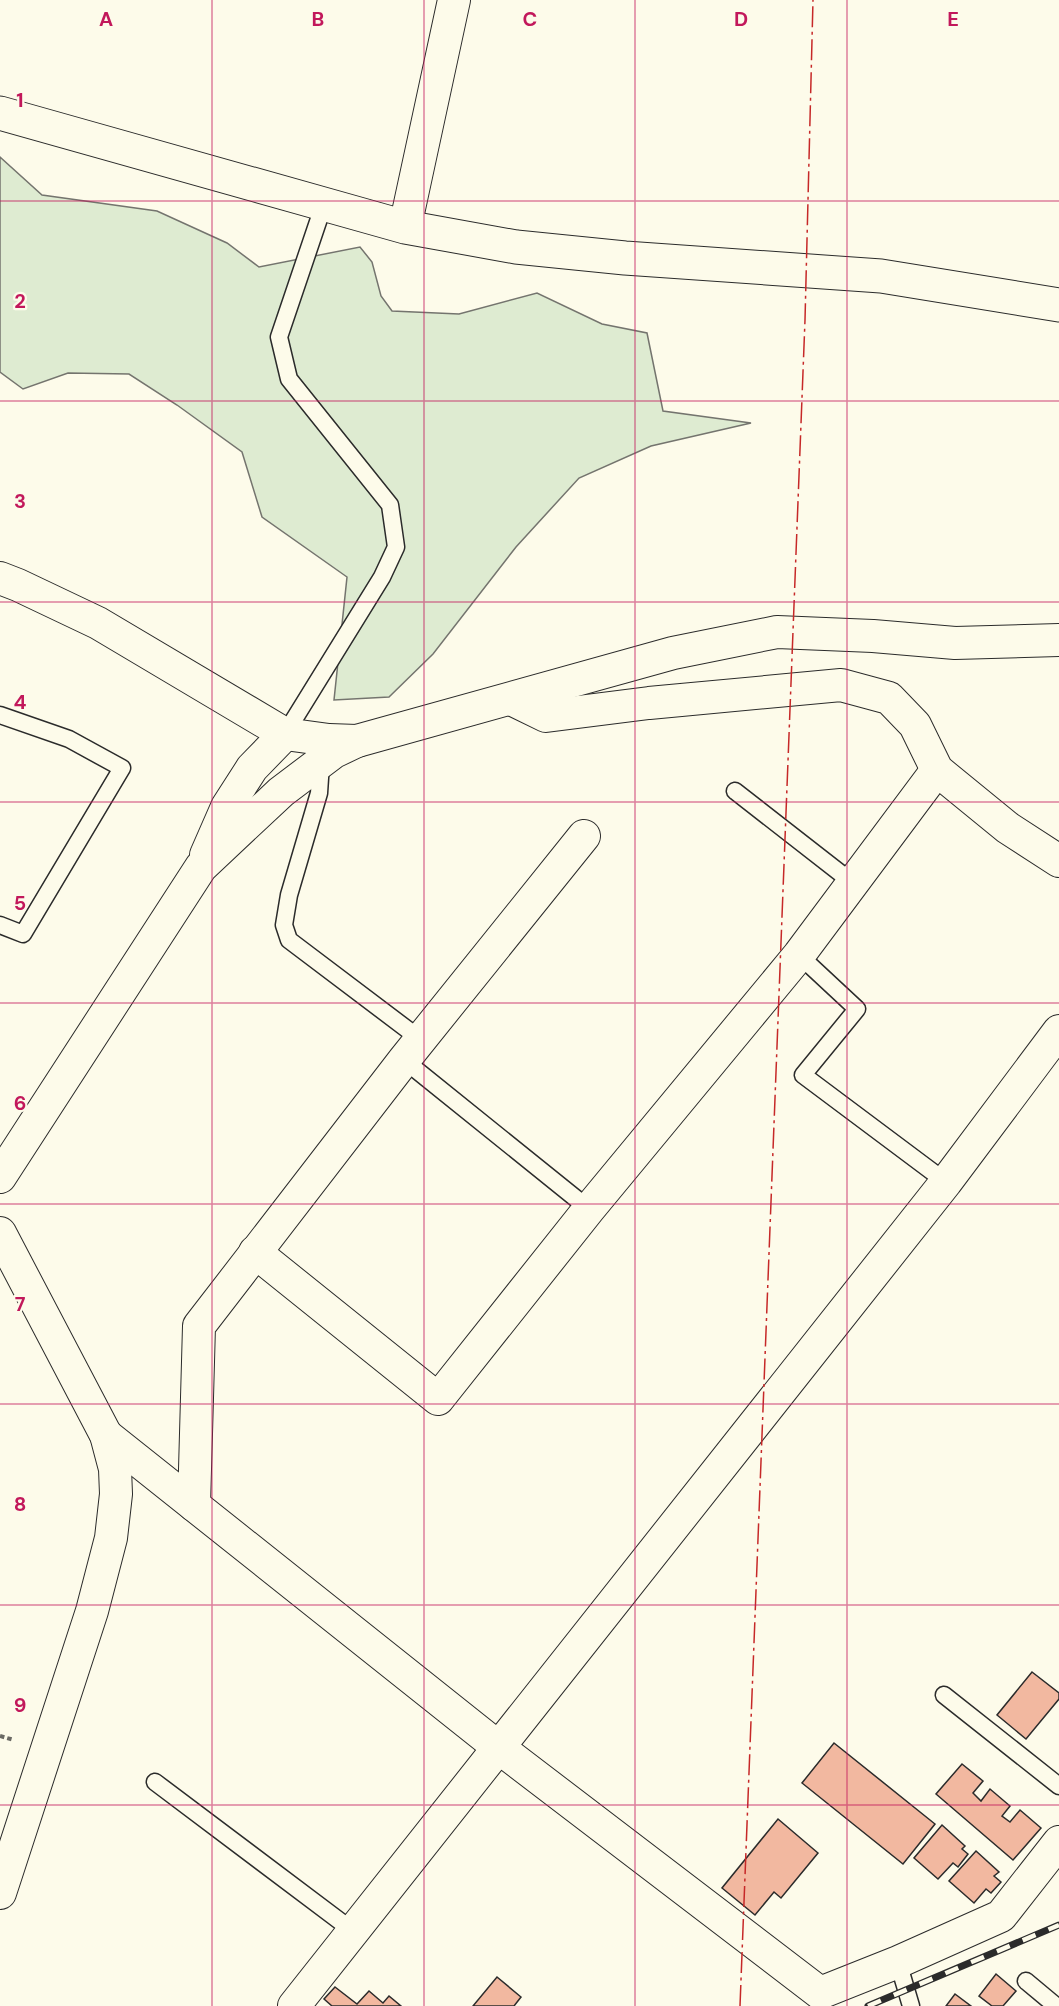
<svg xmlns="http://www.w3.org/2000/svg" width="1059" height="2006" font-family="'DM Sans',sans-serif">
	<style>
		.green { fill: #deebd1; stroke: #74746e; stroke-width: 1.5 }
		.building { fill: #f2b8a0; stroke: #2b2b2b; stroke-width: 1.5 }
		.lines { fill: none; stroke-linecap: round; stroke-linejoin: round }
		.service-casing { stroke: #2b2b2b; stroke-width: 19 }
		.minor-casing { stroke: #2b2b2b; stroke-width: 34 }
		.tertiary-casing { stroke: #2b2b2b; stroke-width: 35 }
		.path { stroke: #6a6964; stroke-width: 4; stroke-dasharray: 4.5 3; stroke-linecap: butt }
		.service { stroke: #fdfbea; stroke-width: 16 }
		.minor { stroke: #fdfbea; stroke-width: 32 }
		.tertiary { stroke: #fdfbea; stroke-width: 33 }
		.rail-casing { stroke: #2b2b2b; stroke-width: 7 }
		.rail { stroke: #fdfbea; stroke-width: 4.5; stroke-dasharray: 14; stroke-linecap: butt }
		.power { stroke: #c62828; stroke-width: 1.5; stroke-dasharray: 21 4.5 3 4.5; stroke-linecap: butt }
		.grid { fill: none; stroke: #c2185b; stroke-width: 1.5; stroke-opacity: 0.55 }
		.grid-label { font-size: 20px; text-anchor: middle; font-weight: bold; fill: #c2185b; stroke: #fdfbea; stroke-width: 4.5; stroke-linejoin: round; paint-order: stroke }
	</style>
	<rect width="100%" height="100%" fill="#fdfbea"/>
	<polygon class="green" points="0,157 42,195 157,211 227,243 259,267 360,247 372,262 381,296 392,311 459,314 537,293 602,324 647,333 663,411 751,423 651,446 579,478 516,547 433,654 389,697 334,700 347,577 262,517 242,452 177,405 129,374 68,373 23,389 0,372"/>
	<g class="building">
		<polygon points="1032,1672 1059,1693 1059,1699 1026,1739 997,1715"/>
		<polygon points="834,1743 935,1824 903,1864 802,1783"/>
		<polygon points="962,1764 983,1781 973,1793 981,1801 990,1789 1010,1806 1002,1816 1010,1822 1020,1810 1041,1828 1013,1860 936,1794"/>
		<polygon points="778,1819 818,1853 781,1898 774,1892 755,1915 722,1888"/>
		<polygon points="942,1825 965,1846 962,1849 968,1854 958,1867 953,1863 938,1879 914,1858"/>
		<polygon points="976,1851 999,1872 994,1876 1001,1882 991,1893 986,1889 974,1903 949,1881"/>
		<polygon points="996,1974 1016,1991 1003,2006 992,2006 979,1996"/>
		<polygon points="497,1977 521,1997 514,2006 473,2006"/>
		<polygon points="335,1987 357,2004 369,1991 383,2003 389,1996 401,2006 332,2006 324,1999"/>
		<polygon points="955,1994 971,2006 946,2006"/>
	</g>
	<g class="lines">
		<defs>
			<g id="service">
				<polyline points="0,715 69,739 122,768 23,934 0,925"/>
				<polyline points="285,734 382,577 396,547 390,505 289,379 279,337 324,204"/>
				<polyline points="321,763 319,793 289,895 284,925 289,940 420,1039"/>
				<polyline points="735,791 853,883"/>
				<polyline points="799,955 857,1009 803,1075 946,1182"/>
				<polyline points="404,1060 589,1209"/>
				<polyline points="944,1695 1059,1786"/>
				<polyline points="155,1782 353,1931"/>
				<polyline points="898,1962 911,2006"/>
				<polyline points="1026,1981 1056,2006"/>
			</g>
			<g id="minor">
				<polyline points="405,227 454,0"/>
				<polyline points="0,578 18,585 98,623 285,734 329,740 357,741"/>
				<polyline points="511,699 546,716 649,703 841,685 889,698 915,725 937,770 1008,828 1059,861"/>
				<polyline points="206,855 227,807 252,768 285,734"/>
				<polyline points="0,1177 201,867 281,792 334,752 357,741 673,653 777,632 873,636 955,643 1059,640"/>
				<polyline points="0,1233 106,1435 115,1469 116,1494 111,1538 92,1611 0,1893"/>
				<polyline points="255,1252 438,1399 589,1209 799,955 937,770"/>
				<polyline points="106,1435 498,1747 820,1993 898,1962 1001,1916 1059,1842"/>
				<polyline points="194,1505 199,1326 404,1060 584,836"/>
				<polyline points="294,2006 946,1182 1059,1031"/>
			</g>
			<polyline id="tertiary" points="0,113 405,227 516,247 625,258 881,276 1059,305"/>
		</defs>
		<use href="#service" class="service-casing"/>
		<use href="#minor" class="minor-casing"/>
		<use href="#tertiary" class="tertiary-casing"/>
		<polyline class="path" points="0,1736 14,1740"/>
		<use href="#service" class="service"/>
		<use href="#minor" class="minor"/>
		<use href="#tertiary" class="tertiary"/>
		<defs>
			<polyline id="rail" points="868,2006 1059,1925"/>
		</defs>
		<use href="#rail" class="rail-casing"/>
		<use href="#rail" class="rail"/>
		<polyline class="power" points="740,2006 805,320 813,0"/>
	</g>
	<path class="grid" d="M212,0V2006M424,0V2006M635,0V2006M847,0V2006M0,201H1059M0,401H1059M0,602H1059M0,802H1059M0,1003H1059M0,1204H1059M0,1404H1059M0,1605H1059M0,1805H1059"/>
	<g class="grid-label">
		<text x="106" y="26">A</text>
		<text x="318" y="26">B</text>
		<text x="530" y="26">C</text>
		<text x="741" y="26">D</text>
		<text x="953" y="26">E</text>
		<text x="20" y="107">1</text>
		<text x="20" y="308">2</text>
		<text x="20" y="508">3</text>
		<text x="20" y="709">4</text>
		<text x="20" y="910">5</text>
		<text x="20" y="1110">6</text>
		<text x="20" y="1311">7</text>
		<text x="20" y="1511">8</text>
		<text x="20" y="1712">9</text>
	</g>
</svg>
